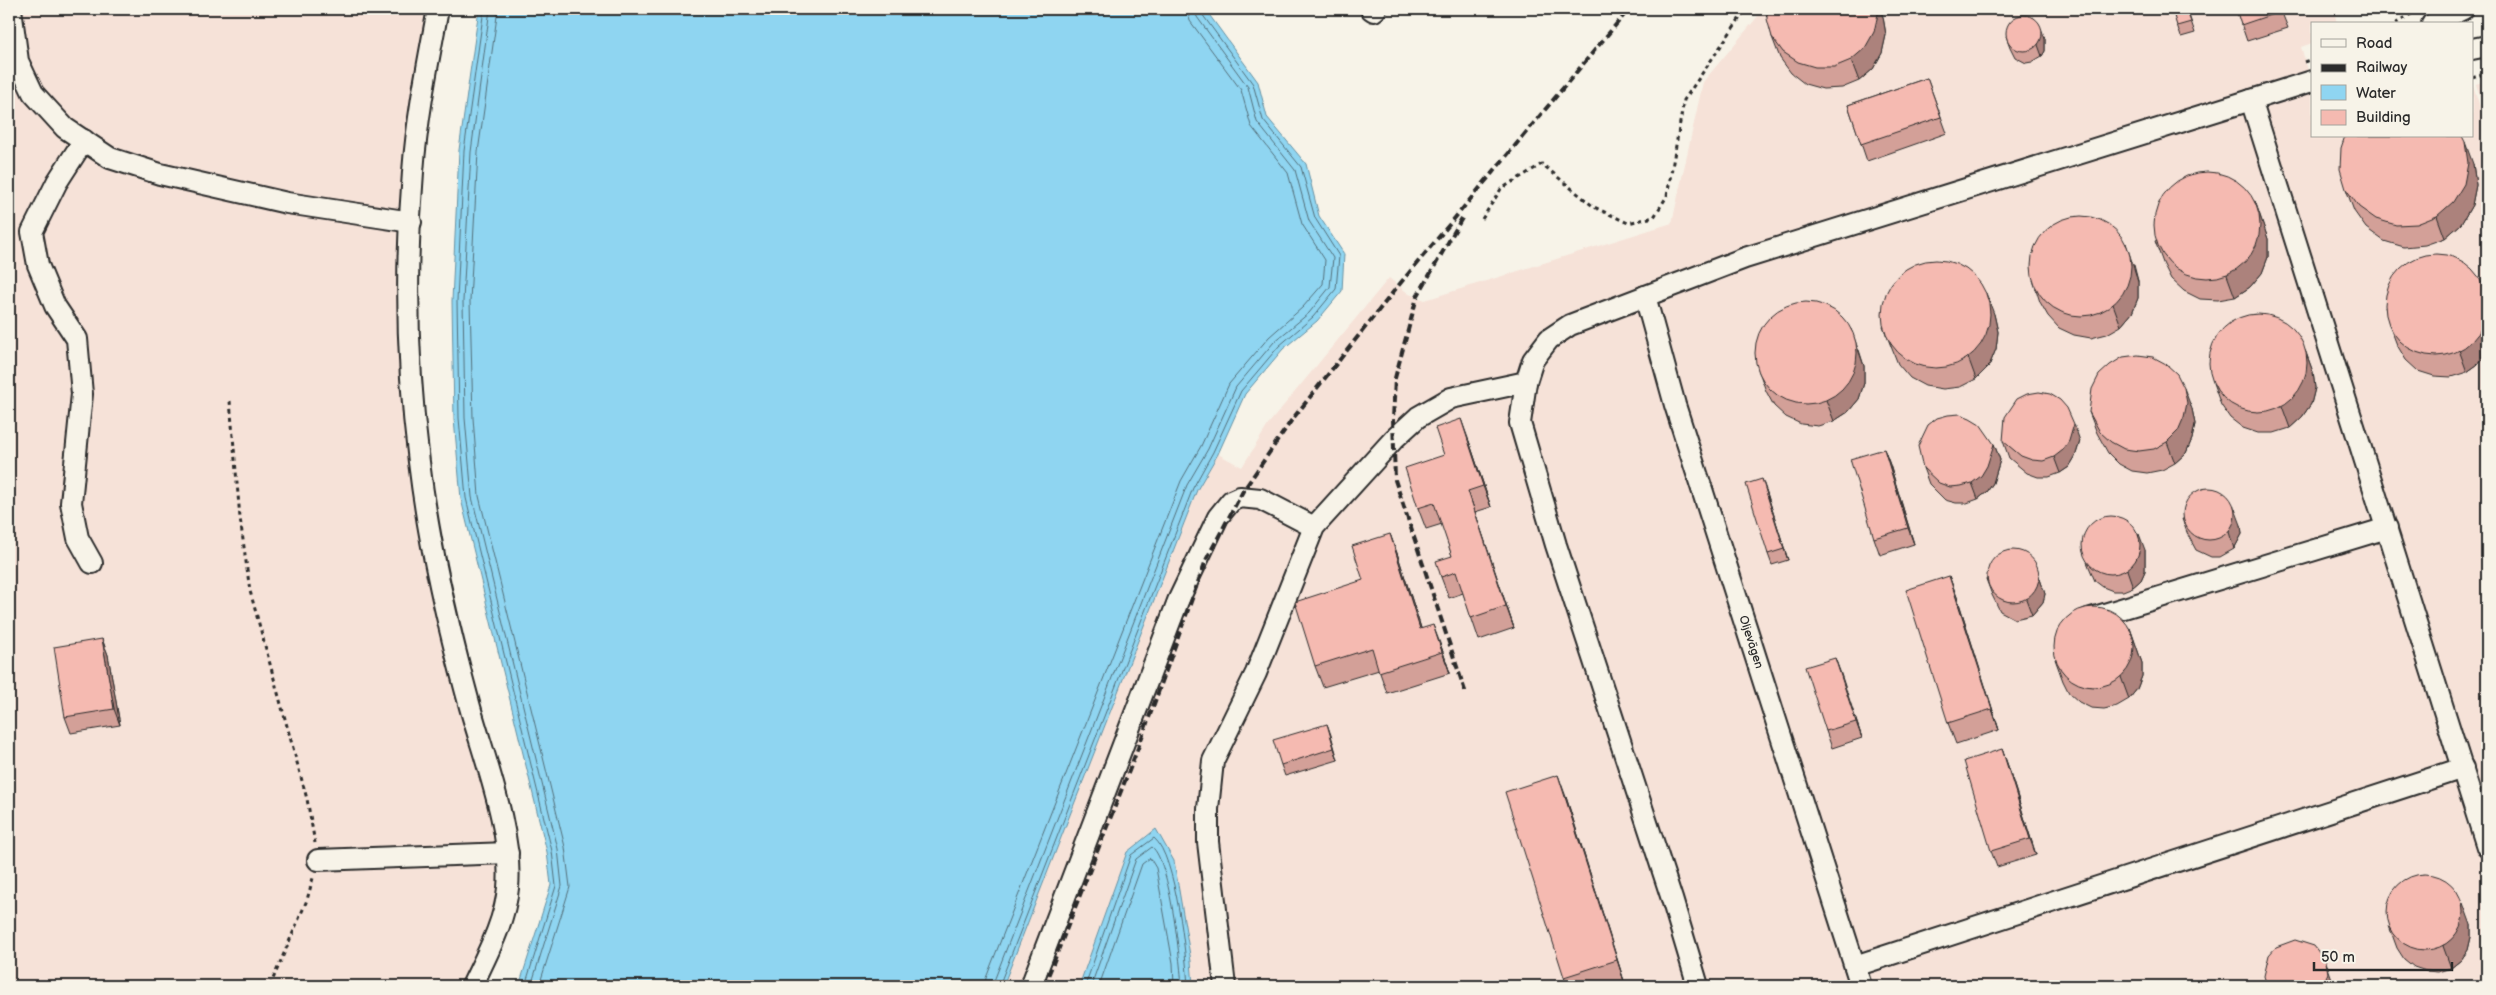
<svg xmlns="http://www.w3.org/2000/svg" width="2496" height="995" font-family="'Balsamiq Sans',sans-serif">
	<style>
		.built { fill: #f6e2d8 }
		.water { fill: #8fd5f1; stroke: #6791a2 }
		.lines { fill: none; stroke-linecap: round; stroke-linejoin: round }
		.shore { stroke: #536f7a; stroke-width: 1 }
		.minor-casing { stroke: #2b2b2b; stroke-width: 24 }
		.path { stroke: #2b2b2b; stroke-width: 3; stroke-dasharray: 4 4; stroke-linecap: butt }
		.minor { stroke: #f7f3e8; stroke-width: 20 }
		.rail { stroke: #2b2b2b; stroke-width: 4; stroke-dasharray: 8 4; stroke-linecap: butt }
		.wall { fill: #d3a098; stroke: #2b2b2b }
		.shaded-wall { fill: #ac827c; stroke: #2b2b2b }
		.building { fill: #f5bab1; stroke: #2b2b2b }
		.labels { text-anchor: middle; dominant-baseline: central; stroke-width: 4; stroke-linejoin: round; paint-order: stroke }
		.street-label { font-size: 12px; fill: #2b2b2b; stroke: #f7f3e8 }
	</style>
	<rect width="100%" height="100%" fill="#f7f3e8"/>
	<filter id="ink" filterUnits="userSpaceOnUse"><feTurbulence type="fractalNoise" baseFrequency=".02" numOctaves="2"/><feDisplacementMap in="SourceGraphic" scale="10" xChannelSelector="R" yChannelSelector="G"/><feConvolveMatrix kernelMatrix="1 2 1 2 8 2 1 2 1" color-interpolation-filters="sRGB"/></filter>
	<g filter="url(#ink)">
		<g class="built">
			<polygon points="9,9 438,9 413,171 418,461 508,890 472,986 9,986"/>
			<polygon points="1764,9 2349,9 2335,14 2337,24 2312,24 2312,43 2301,47 2312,83 2312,136 2472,136 2473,85 2487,128 2487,986 1003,986 1197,490 1218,454 1242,467 1270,422 1389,278 1409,294 1425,300 1672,223 1703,82"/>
			<polygon points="2487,80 2487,118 2476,84"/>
		</g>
		<g class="water">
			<polygon points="479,9 1205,9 1258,82 1267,117 1306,164 1319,216 1344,254 1342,291 1317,321 1283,349 1245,394 1218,454 1197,490 1003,986 519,986 551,885 547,852 461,499 454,419 452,301 459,150"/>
			<polygon points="1156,829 1174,861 1191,961 1193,986 1079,986 1127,852"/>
		</g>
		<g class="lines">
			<g class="shore">
				<polyline points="484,9 464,151 457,301 459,418 466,498 552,851 556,886 525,986"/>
				<polyline points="490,9 471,152 463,301 465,418 472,497 558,849 562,886 531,986"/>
				<polyline points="498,9 478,152 470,301 473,418 479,496 565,847 570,887 539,986"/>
				<polyline points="985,986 986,978 1181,481 1201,446 1229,384 1269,337 1303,307 1323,284 1325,260 1302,224 1288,173 1251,126 1241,90 1190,21 1187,9"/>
				<polyline points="992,986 1187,485 1208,449 1236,387 1274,342 1309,313 1330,287 1333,258 1309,221 1295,170 1257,122 1248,87 1197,17 1195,9"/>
				<polyline points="999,986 1193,488 1213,452 1241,391 1279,346 1313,317 1336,289 1339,256 1315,218 1301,167 1263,120 1253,84 1202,14 1201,9"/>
				<path d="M1085,986L1131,855L1154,838C1176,856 1186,956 1188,986"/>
				<path d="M1091,986L1136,859L1152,847C1170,861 1180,960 1182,986"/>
				<polyline points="1099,986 1142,864 1150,858 1156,868 1173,963 1174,986"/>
			</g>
			<defs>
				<g id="minor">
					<polyline points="11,9 18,61 33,93 65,128 110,158 160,174 287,203 411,222"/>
					<path d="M438,9C428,63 417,117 413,172C405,268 407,367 419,462C429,546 448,626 470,707C485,761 513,832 508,888C505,922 486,956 472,986"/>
					<polyline points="1371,9 1374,11 1376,9"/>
					<polyline points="2432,24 2463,9"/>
					<polyline points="2472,49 2487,46"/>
					<polyline points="2251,100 2487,847"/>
					<polyline points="84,140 57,182 32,232 38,265 55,306 77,339 82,394 71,503 78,538 92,563"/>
					<polyline points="1645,296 1675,405 1861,986"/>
					<polyline points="2088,619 2387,528"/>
					<polyline points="318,860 508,853"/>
					<polyline points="1855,966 2463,768"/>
					<polyline points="1031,986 1178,601 1218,517 1231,501 1240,497 1260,499 1314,527"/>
					<polyline points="1225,986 1208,842 1208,809 1213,761 1256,673 1314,527 1394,439 1418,417 1451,398 1526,382"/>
					<polyline points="1698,986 1672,899 1556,545 1520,423 1526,382 1533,360 1549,339 1570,325 1745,258 2312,81"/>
				</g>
			</defs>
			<use href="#minor" class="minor-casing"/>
			<g class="path">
				<polyline points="2395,24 2419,9"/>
				<polyline points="2304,62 2312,59"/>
				<polyline points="2472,78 2487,73"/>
				<polyline points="1482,219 1501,189 1542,164 1594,207 1628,223 1654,217 1667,196 1684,100 1746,9"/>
				<polyline points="230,401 240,518 250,591 307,799 315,843"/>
				<polyline points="270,986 307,900 313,878"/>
			</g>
			<use href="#minor" class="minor"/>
			<g class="rail">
				<polyline points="1462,218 1417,297 1395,378 1393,419 1395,480 1466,694"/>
				<polyline points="1044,986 1138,748 1206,560 1243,491 1291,421 1398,286 1629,9"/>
			</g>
		</g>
		<g class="wall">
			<polygon points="1767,9 1880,9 1883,17 1886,35 1882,53 1873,69 1859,81 1842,88 1823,89 1805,84 1791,73 1780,58 1772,37"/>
			<polygon points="2172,9 2187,9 2195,33 2181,37"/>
			<polygon points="2236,9 2295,9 2282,13 2288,28 2247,41"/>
			<polygon points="2006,36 2045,39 2045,51 2042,56 2032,62 2026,63 2015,57 2010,47"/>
			<polygon points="1927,78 1947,133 1867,161 1848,105"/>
			<polygon points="2473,164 2476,185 2472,205 2461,224 2445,238 2425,245 2404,247 2384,241 2366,228 2354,211 2346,189"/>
			<polygon points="2255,201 2268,239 2268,257 2262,273 2250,287 2235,297 2218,300 2200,299 2184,291 2171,279 2163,263 2155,241"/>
			<polygon points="2134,265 2138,281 2138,298 2132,313 2121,326 2107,334 2091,338 2074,335 2059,328 2048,316 2040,302 2033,280"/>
			<polygon points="2385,307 2481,362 2467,372 2451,377 2434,376 2418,371 2406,360 2397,345 2389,324"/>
			<polygon points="1994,314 1998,332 1996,349 1989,366 1976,379 1960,387 1943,389 1925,386 1910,378 1898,364 1883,326"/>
			<polygon points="1859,350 1864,366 1864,383 1859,399 1848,412 1834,421 1818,426 1801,424 1786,417 1774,406 1766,391 1758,369"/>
			<polygon points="2305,350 2313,372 2315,388 2311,404 2302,417 2290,428 2274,433 2258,433 2243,428 2230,418 2221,405 2213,383"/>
			<polygon points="2192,409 2195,424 2192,439 2186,453 2175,463 2162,470 2147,473 2132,471 2119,464 2108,453 2097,433 2089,412"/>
			<polygon points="1469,441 1491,507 1475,512 1514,628 1479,640 1463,593 1449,598 1441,577 1452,556 1442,524 1426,529 1418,508 1444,455"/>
			<polygon points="2003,441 2080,441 2075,457 2069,467 2060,473 2049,477 2038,477 2027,473 2009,458"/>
			<polygon points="1994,444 2000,460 1993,483 1987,492 1978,499 1967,503 1956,503 1945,500 1929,484 1923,468"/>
			<polygon points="1884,449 1890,465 1914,544 1880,555 1874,538"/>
			<polygon points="1766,490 1788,560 1772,565 1768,554"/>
			<polygon points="2182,519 2241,525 2242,534 2234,549 2220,557 2211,557 2196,550 2188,535"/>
			<polygon points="1390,534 1398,556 1421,628 1441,646 1450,673 1387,693 1379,670 1323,687 1315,666"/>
			<polygon points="2145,550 2145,571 2141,580 2133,587 2123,591 2113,591 2103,587 2095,581 2087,562"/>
			<polygon points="2034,561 2045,594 2043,602 2032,615 2015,619 2000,611 1992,595 1986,579"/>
			<polygon points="1949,576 1957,597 1999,730 1956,744 1948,723"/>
			<polygon points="2130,628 2142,663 2142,676 2137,689 2129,699 2117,706 2104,709 2091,708 2079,702 2069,693 2063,681 2055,659"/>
			<polygon points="102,639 108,655 120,725 71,733 65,717"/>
			<polygon points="1835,658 1862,738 1832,748 1826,731"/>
			<polygon points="1327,724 1338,760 1285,776 1281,765"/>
			<polygon points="2002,749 2008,766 2036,855 1997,867 1991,851"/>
			<polygon points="1566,797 1624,981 1609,986 1567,986 1564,977"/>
			<polygon points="2471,925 2471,937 2468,950 2461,960 2451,968 2438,972 2426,971 2414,967 2404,959 2397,948 2389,926"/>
		</g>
		<g class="shaded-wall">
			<polygon points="1877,9 1880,9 1883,17 1886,35 1882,53 1873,69 1859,81 1851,60"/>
			<polygon points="2041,28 2045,39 2045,51 2042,56 2038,45"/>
			<polygon points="2465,142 2473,164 2476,185 2472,205 2461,224 2445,238 2437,216"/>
			<polygon points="2255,201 2268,239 2268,257 2262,273 2250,287 2235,297 2227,275"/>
			<polygon points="2126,243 2138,281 2138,298 2132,313 2121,326 2113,304"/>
			<polygon points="1986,293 1994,314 1998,332 1996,349 1989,366 1976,379 1968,357"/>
			<polygon points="2486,294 2487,297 2487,352 2481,362 2467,372 2459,350"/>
			<polygon points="1851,329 1864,366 1864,383 1859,399 1848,412 1834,421 1826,400"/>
			<polygon points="2305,350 2313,372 2315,388 2311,404 2302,417 2290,428 2282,406"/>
			<polygon points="2184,388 2192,409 2195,424 2192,439 2186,453 2175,463 2167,442"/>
			<polygon points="1461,419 1469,441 1491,507 1483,486"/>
			<polygon points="2074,424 2080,441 2075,457 2069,467 2060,473 2054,457"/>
			<polygon points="1994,444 2000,460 1993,483 1987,492 1978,499 1972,483"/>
			<polygon points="1884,449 1890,465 1914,544 1908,528"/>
			<polygon points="1762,479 1766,490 1788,560 1784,549"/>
			<polygon points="1468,491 1475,512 1514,628 1506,606"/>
			<polygon points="2235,509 2241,525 2242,534 2234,549 2229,532"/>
			<polygon points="1390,534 1398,556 1428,650 1420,629"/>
			<polygon points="2139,534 2145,550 2145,571 2141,580 2133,587 2127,570"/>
			<polygon points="2034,561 2045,594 2043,602 2032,615 2026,599"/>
			<polygon points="1949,576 1957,597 1999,730 1992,709"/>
			<polygon points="1433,625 1441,646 1450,673 1442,652"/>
			<polygon points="2130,628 2142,663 2142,676 2137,689 2129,699 2121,677"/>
			<polygon points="102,639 108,655 120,725 114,709"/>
			<polygon points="1835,658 1841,674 1862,738 1856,722"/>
			<polygon points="1327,724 1331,735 1338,760 1334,748"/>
			<polygon points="2002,749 2008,766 2036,855 2030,839"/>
			<polygon points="1558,775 1566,797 1624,981 1617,960"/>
			<polygon points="2463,903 2471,925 2471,937 2468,950 2461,960 2451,968 2443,946"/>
			<polygon points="2326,962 2332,979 2333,986 2322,986"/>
		</g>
		<g class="building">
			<polygon points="1767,9 1877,9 1878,14 1874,32 1865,48 1851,60 1834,67 1815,67 1798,62 1783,52 1772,37 1767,19"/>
			<polygon points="2172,9 2186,9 2191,22 2177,26"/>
			<polygon points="2236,9 2281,9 2282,11 2241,25"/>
			<circle cx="2024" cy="33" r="18"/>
			<polygon points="1927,78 1941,117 1861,144 1848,105"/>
			<polygon points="2345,136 2462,136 2465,142 2468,163 2464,184 2453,202 2437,216 2417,224 2396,225 2376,219 2359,207 2346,189 2340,169 2341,148"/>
			<circle cx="2207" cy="225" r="53"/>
			<circle cx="2081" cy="266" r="50"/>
			<circle cx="2436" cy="305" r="51"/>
			<circle cx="1936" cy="314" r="54"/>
			<circle cx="1806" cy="353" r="51"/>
			<circle cx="2258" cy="363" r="49"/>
			<polygon points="2138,355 2153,357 2166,364 2177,374 2184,388 2187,403 2184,417 2178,431 2167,442 2154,449 2139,451 2124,449 2111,442 2100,432 2089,412 2092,389 2099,375 2110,365 2123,357"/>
			<polygon points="2039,392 2050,394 2060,400 2067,408 2074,424 2069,441 2063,450 2054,457 2043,461 2032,460 2021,456 2003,441 2005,417 2017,399 2027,394"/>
			<polygon points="1960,414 1970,418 1980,424 1994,444 1987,466 1981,476 1972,483 1961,486 1950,487 1939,483 1923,468 1918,446 1928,425 1937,418 1948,415"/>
			<polygon points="1461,419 1483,486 1468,491 1506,606 1471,618 1456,572 1441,577 1436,561 1452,556 1434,503 1418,508 1405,468 1444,455 1435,428"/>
			<polygon points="1884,449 1908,528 1874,538 1850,459"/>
			<polygon points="1762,479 1784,549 1768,554 1746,484"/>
			<circle cx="2209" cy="514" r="26"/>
			<circle cx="2111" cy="545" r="29"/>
			<polygon points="1390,534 1420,629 1433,625 1442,652 1379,672 1372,648 1315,666 1295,602 1363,580 1352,546"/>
			<circle cx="2013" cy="576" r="26"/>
			<polygon points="1949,576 1992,709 1948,723 1906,590"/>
			<circle cx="2094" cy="647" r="40"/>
			<polygon points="102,639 114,709 65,717 54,647"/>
			<polygon points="1835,658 1856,722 1826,731 1805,667"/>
			<polygon points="1327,724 1334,748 1281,765 1273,740"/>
			<polygon points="2002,749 2030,839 1991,851 1964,761"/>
			<polygon points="1558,775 1617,960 1564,977 1505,792"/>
			<circle cx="2425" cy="912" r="38"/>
			<polygon points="2295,940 2314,946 2326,962 2328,973 2322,986 2267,986 2264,976 2269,955 2276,947"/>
		</g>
	</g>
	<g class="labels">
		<g class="street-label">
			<text transform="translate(1751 642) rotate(72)">Oljevägen</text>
		</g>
	</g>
	<rect width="2496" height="995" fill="none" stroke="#f7f3e8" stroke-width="30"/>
	<rect x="15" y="15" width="2466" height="965" fill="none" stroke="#2b2b2b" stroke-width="2" filter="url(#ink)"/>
	<rect x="2311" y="22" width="162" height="115" fill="#f7f3e8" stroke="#a5a39c"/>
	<rect x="2321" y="39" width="25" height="8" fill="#f7f3e8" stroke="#a5a39c"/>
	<text x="2356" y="48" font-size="15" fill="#2b2b2b">Road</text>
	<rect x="2321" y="64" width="25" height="8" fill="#2b2b2b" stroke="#a5a39c"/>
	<text x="2356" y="72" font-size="15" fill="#2b2b2b">Railway</text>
	<rect x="2321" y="85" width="25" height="15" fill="#8fd5f1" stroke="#a5a39c"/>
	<text x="2356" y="98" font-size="15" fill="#2b2b2b">Water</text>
	<rect x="2321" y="110" width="25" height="15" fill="#f5bab1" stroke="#a5a39c"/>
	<text x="2356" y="122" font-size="15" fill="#2b2b2b">Building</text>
	<path d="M2314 962v8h138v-8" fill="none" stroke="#2b2b2b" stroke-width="2.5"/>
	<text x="2321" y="962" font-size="15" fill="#2b2b2b" stroke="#f7f3e8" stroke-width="4" paint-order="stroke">50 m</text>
</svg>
